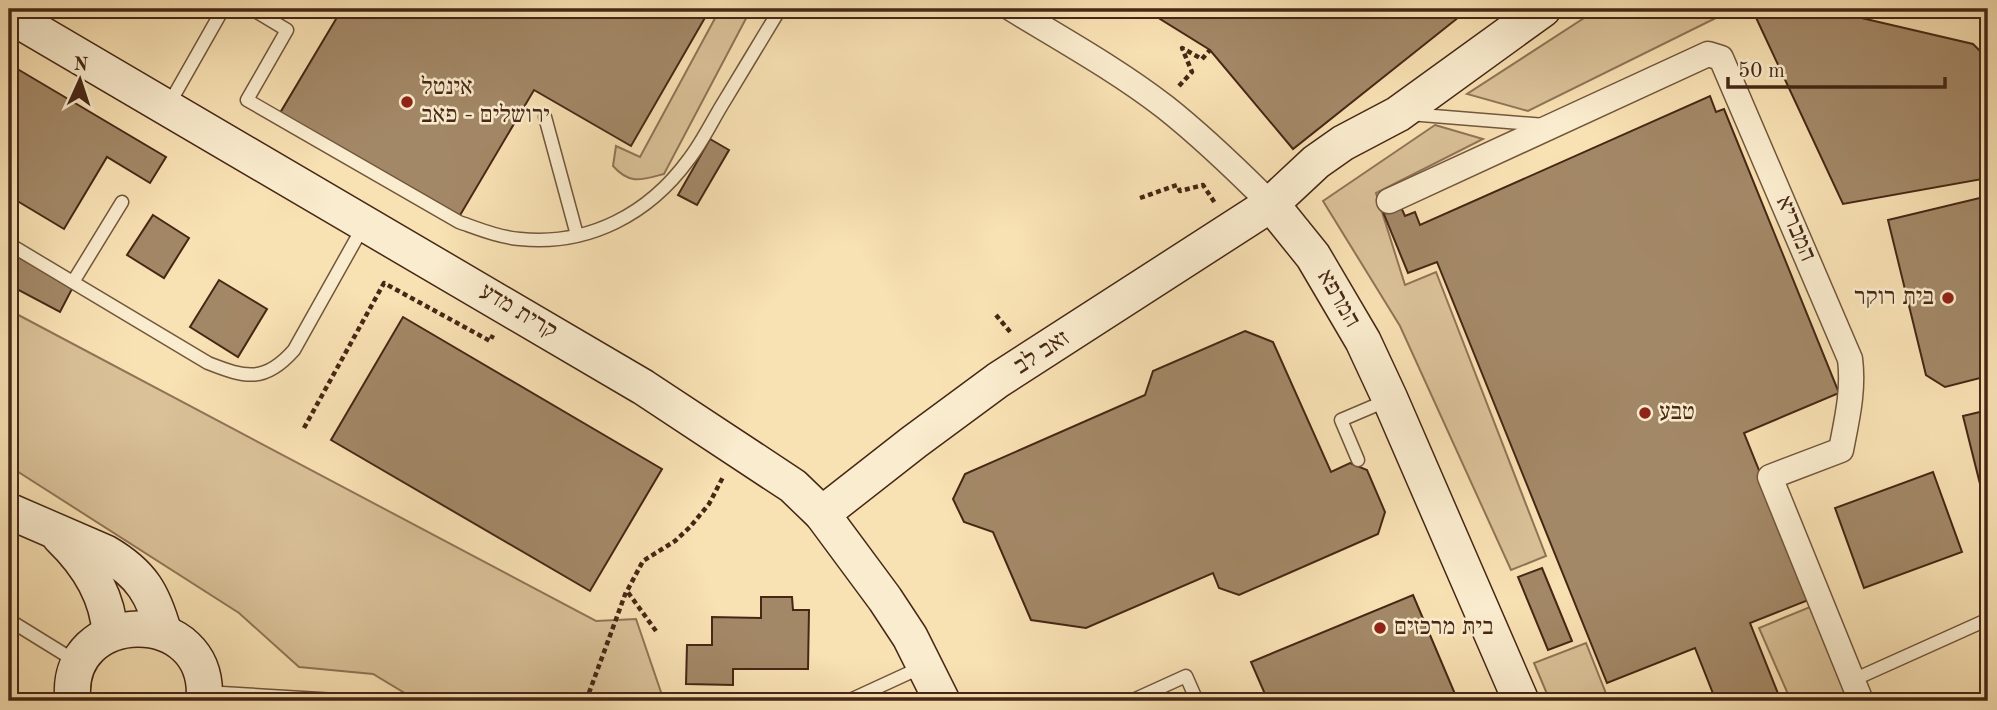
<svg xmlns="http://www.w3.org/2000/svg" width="1997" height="710" font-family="'Old Standard TT','Frank Ruhl Libre',serif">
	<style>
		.green { fill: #dac198; stroke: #907456; stroke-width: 2 }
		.building { fill: #a38867; stroke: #462715; stroke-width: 2 }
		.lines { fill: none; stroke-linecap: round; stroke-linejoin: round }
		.lane-casing { stroke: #72563c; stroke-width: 15 }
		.street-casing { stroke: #72563c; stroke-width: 27 }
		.secondary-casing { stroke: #462715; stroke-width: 38 }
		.path { stroke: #462715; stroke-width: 4.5; stroke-dasharray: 5 3.5; stroke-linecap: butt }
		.lane { stroke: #faecce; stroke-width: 12 }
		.street { stroke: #faecce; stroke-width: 24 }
		.secondary { stroke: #faecce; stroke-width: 35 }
		.poi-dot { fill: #8f2418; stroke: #faecce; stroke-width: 2.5 }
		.labels { text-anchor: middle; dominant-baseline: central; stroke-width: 5; stroke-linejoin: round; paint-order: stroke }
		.poi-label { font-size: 24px; fill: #462715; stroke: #faecce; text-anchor: start }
		.street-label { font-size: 24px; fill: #462715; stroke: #faecce }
	</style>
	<rect width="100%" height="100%" fill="#f8e1b3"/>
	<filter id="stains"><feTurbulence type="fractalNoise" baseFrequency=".00286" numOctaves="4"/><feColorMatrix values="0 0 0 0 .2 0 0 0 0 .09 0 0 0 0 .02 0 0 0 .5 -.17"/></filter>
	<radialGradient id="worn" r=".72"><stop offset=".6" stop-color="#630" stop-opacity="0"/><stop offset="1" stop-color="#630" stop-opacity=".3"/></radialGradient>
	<g class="green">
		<path d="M720,9H751L664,174C641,180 630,185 613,166L616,146L640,157Z"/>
		<polygon points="1598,9 1734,9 1528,111 1467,94"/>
		<polygon points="1435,125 1483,139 1376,193 1405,285 1436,272 1546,556 1511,570 1400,326 1323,201"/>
		<polygon points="9,310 596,621 636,619 664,701 418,701 373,674 299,667 239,613 9,466"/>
		<polygon points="1810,607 1850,701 1791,701 1759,628"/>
		<polygon points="1586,643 1609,701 1550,701 1534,663"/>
	</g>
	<g class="building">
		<polygon points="342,9 710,9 631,146 534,90 459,217 280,113"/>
		<polygon points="1144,9 1451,9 1459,17 1293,149 1210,50"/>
		<polygon points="1752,9 1853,16 1973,44 1988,59 1988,178 1843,204"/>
		<polygon points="9,64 166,157 150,183 107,157 64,229 9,196"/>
		<polygon points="1710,96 1716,112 1724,109 1839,393 1744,433 1811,599 1750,623 1781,701 1716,701 1695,648 1607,683 1437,262 1408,273 1383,212 1400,205 1405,216 1415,212 1420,225"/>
		<polygon points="710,139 729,150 697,205 678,195"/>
		<polygon points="1988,196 1988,376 1945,387 1926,375 1888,220"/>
		<polygon points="153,215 189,238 164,278 127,255"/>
		<polygon points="9,252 73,287 60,312 9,285"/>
		<polygon points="219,280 267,309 238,357 190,327"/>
		<polygon points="403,317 662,469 590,591 331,440"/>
		<polygon points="1245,331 1273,342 1331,472 1350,463 1367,470 1385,512 1378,534 1239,595 1219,588 1213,573 1086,628 1031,620 993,532 964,522 953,499 965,474 1145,395 1153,371"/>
		<polygon points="1988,410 1988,516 1963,416"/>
		<polygon points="1933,472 1962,552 1864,588 1835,508"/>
		<polygon points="1542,568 1572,641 1548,650 1518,577"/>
		<polygon points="1413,595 1458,701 1268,701 1251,662"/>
		<polygon points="761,597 792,597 793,610 809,610 808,669 733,669 733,685 686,684 687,645 712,645 712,617 761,618"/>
	</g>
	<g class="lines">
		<defs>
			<g id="lane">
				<path d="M252,9L287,30L247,100L459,222C479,229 498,237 520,239C589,246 649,214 689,159C703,141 713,119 725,100C743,70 762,39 780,9"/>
				<polyline points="168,106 223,9"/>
				<polyline points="1409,114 1545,125"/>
				<polyline points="545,117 577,235"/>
				<path d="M9,244L208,363C246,378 265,383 294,350L364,225"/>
				<polyline points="73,282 122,202"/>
				<polyline points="1358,460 1341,420 1388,400"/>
				<polyline points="9,620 77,662"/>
				<polyline points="1853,680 1982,622"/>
				<polyline points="205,692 353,701"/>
				<polyline points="848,701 924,666"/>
				<polyline points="1131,701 1186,676 1197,701"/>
			</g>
			<g id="street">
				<path d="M1012,9C1063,40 1117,70 1165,107C1203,137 1237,170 1271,204"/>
				<path d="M1389,201L1708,54L1721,58L1850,359C1854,390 1847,419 1841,450L1770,477L1861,701"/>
			</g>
			<g id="secondary">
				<polyline points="9,15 643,387 793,486 822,514 885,599 910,637 942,701"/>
				<polyline points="1271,204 1313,256 1363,341 1390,399 1521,701"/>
				<path d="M9,511L106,553C142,574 153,594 164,633"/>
				<polyline points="822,514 914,442 998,380 1271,204 1316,162 1343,143 1398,114 1543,9"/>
				<path d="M60,537C87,563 108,596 110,634"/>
				<path d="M73,701C62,606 213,604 204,701"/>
			</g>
		</defs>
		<use href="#lane" class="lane-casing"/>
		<use href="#street" class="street-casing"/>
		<use href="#secondary" class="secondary-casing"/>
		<g class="path">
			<polyline points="1179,86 1192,72 1182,48 1202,59 1210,50"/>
			<polyline points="1140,198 1177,185 1180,191 1203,185 1215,203"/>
			<polyline points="996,315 1011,333"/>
			<polyline points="304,428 384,283 490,341 493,335"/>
			<polyline points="656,631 627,591 643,561 675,541 690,527 709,504 723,477"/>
			<polyline points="586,701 626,592"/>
		</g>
		<use href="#lane" class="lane"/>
		<use href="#street" class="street"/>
		<use href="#secondary" class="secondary"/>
	</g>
	<g class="poi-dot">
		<circle cx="407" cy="102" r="7"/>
		<circle cx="1948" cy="298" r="7"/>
		<circle cx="1645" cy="413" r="7"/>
		<circle cx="1380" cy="628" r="7"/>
	</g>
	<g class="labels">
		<g class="poi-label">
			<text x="421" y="88">אינטל<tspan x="421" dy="28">ירושלים - פאב</tspan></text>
			<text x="1934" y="298" text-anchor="end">בית רוקר</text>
			<text x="1659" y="413">טבע</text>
			<text x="1394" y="628">בית מרכזים</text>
		</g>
		<g class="street-label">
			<text transform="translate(1795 229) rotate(67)">המבריא</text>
			<text transform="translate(1338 299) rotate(60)">המרפא</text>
			<text transform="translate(518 312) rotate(31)">קרית מדע</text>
			<text transform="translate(1042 353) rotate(-33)">זאב לב</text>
		</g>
	</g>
	<rect width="1997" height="710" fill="none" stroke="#f8e1b3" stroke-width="35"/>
	<rect x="10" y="10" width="1976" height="689" fill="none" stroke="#462715" stroke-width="3.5"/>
	<rect x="18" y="18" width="1962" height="675" fill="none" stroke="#462715" stroke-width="2"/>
	<g transform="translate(80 80) rotate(3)" stroke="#faecce" stroke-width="5" paint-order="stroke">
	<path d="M0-5L12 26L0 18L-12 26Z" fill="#462715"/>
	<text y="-10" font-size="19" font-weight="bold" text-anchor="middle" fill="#462715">N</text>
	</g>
	<path d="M1728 77v10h217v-10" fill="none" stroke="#462715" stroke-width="3.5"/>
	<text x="1738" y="77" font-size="21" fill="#462715" stroke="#faecce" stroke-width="5" paint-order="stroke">50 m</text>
	<rect width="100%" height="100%" filter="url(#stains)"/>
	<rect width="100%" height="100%" fill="url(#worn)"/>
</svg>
